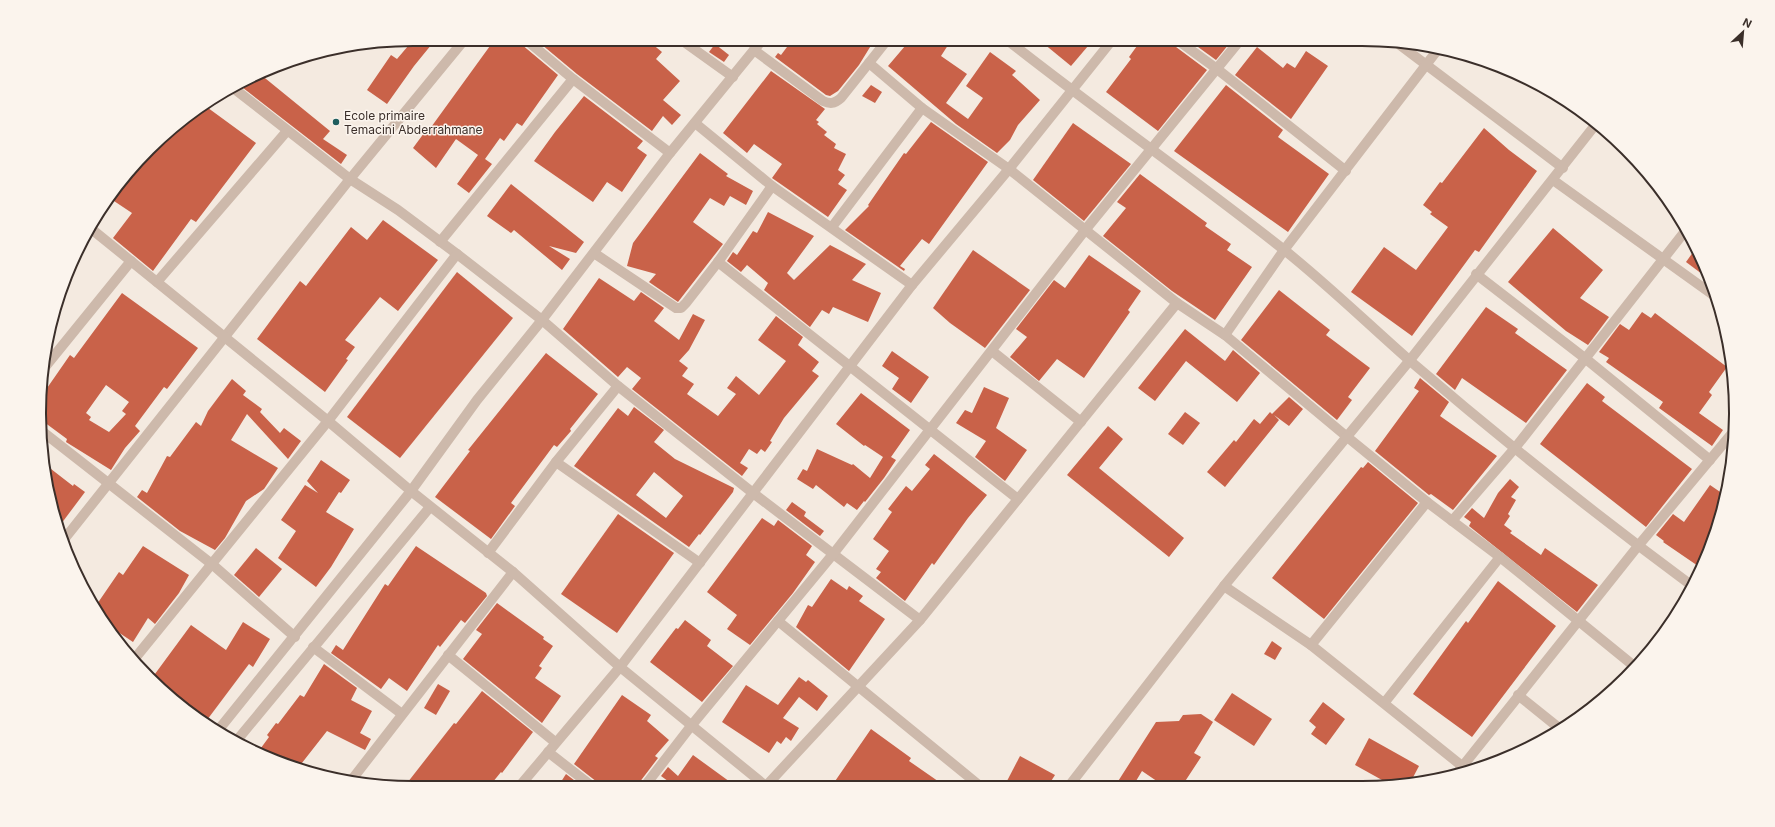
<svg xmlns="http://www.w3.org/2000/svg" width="1775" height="827" font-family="Inter,sans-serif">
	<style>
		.building { fill: #c96249; fill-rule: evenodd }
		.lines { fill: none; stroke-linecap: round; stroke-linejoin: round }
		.minor { stroke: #cdb9ab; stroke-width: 10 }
		.tertiary { stroke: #cdb9ab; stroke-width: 10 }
		.poi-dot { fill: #1e5d5e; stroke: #fbf4ed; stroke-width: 1.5 }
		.labels { text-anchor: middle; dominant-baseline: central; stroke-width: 3; stroke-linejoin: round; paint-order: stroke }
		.poi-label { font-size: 12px; fill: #3b2f2a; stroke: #fbf4ed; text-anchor: start }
		.rim { fill: none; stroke: #3b2f2a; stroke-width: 2 }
	</style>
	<rect width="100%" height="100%" fill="#f4eae0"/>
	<g class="building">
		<polygon points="414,39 436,39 414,66 387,104 367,90 391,55 397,59"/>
		<polygon points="495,39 519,39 521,44 558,75 522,126 517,123 504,141 500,138 485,159 492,164 469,193 457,184 478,155 456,139 436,168 413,148 427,129 429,130"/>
		<polygon points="535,39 646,39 662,52 656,59 680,81 663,100 681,115 672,125 663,116 652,131 577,74"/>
		<polygon points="793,39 875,39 859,65 838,91 830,96 826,95 775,57 778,53 781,55"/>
		<polygon points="911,39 952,39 941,56 967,74 946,103 968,119 983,98 966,86 990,52 1016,71 1012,75 1040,100 1018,125 1010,140 997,153 956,124 888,66"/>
		<polygon points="1038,39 1094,39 1071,66"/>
		<polygon points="1142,39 1170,39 1172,44 1207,70 1158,131 1106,92 1131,59 1129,57"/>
		<polygon points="1187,39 1233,39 1216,60"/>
		<polygon points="715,44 729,55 724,62 709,52"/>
		<polygon points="1257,47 1283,68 1287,63 1295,68 1306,51 1328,66 1291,119 1235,75"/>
		<polygon points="771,71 825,109 816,120 819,122 817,124 827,132 824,135 836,144 834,148 846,154 838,170 845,175 838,184 847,190 828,217 772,178 782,164 754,144 747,153 723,133"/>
		<polygon points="260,74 330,131 323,139 347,155 341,164 238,84"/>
		<polygon points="871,85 882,92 875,103 862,96"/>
		<polygon points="1226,85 1283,130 1278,137 1329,174 1288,232 1174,151"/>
		<polygon points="584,96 643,141 637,148 647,155 622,192 607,182 593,202 534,161 555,132"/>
		<polygon points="204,105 256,143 196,222 191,219 153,271 113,238 132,213 111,199 167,132"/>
		<polygon points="931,122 988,162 929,244 922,239 900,266 905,269 904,271 845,230 869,206 868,205 904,153 906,154"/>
		<polygon points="1073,123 1131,164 1084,221 1033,180"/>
		<polygon points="1484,128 1509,150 1537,171 1479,252 1475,250 1412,336 1351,292 1384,247 1416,270 1448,227 1430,214 1432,212 1423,205 1440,182 1442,183"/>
		<polygon points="700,153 728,174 726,176 753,191 746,205 730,196 724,206 710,198 693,222 723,244 678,302 649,282 656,274 627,266 633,243"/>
		<polygon points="1140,174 1207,223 1205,226 1231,244 1227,250 1252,267 1215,320 1172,291 1103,236 1126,208 1117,202"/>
		<polygon points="511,184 584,242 576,253 549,246 570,259 562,270 514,230 511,233 487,216"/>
		<polygon points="768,212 814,236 787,273 794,280 830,245 866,264 852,280 881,293 868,322 833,307 829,314 822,310 810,327 764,290 768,283 747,265 741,272 727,261 733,252 737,255 753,231 757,233"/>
		<polygon points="383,220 438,260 398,311 380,297 345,340 355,347 346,359 348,360 325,392 257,339 300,281 306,286 351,227 367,240"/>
		<polygon points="1553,228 1603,270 1580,298 1609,317 1588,345 1566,331 1508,282"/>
		<polygon points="1696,248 1707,270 1710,280 1686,262"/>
		<polygon points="973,250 1030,290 985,348 950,323 933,308"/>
		<polygon points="1089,255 1141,291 1128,310 1130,312 1084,378 1057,359 1039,381 1010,357 1027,337 1016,329 1054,280 1065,288"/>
		<polygon points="457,272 513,318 400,458 347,417"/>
		<polygon points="599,278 634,301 641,292 664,308 654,321 679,340 693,314 705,320 689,350 679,361 688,368 682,376 694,384 687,394 718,416 736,394 727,388 736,376 759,395 786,361 758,340 776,316 803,337 798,345 819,362 812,371 819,376 784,418 770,441 772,442 765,452 761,449 757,454 749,449 740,463 748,468 742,476 632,389 641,378 627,367 618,377 563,329"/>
		<polygon points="1279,290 1330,330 1326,335 1370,368 1348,397 1352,400 1337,420 1241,340"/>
		<path d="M122,293L198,348L167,389L164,387L135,426L140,431L125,448L111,470L66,442L67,439L44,422L45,391L70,355L74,358ZM106,385L129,402L122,411L126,414L109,432L89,420L91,417L86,413Z"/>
		<polygon points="1486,307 1518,329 1515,333 1567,370 1526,423 1462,378 1455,390 1436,374"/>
		<polygon points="1642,312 1651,318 1655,313 1727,367 1709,392 1712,395 1699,413 1723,430 1712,446 1659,408 1663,402 1606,362 1609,358 1599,352 1620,324 1629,330"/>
		<polygon points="1185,329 1225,361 1233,350 1260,373 1237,402 1186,361 1155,401 1138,388"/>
		<polygon points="892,351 929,377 911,403 892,389 899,378 882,366"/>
		<polygon points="546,353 598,394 570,429 571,431 557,447 554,445 511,503 515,506 491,539 435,497 470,451 468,450"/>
		<polygon points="1420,378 1449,402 1440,416 1497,456 1453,510 1431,494 1429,495 1375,451 1419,391 1414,388"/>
		<polygon points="232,379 246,391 243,395 262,409 260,412 280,433 284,428 301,441 288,459 247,414 231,440 278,468 264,489 246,501 225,538 215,550 180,531 137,497 142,490 147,493 167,456 170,457 196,422 201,426 208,411"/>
		<polygon points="1587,383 1605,397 1602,401 1692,469 1646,527 1540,444"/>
		<polygon points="984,387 1009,398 996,428 1027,450 1005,481 975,457 986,441 956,423 965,410 972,413"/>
		<polygon points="861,393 910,430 891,457 896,460 884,478 865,502 864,501 857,510 847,503 844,507 816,485 813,489 797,479 803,469 807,471 817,449 852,465 853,464 870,478 883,457 865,445 864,446 836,424"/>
		<polygon points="1289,397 1303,409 1289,426 1274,415 1279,420 1225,487 1207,472 1234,440 1236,442 1254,419 1260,424 1270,412 1272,414"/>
		<path d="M634,407L664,430L654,442L675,459L734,488L733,492L700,535L699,534L689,547L574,466L618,408L628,416ZM654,472L683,496L666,518L636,495Z"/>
		<polygon points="1185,412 1200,423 1183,445 1168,434"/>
		<polygon points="1108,426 1123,439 1099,468 1184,538 1169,557 1067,475"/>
		<polygon points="934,454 987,495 968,518 934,565 932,563 905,601 876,578 881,572 876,569 889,551 873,539 892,512 888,509 906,486 912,491 930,469 925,465"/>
		<polygon points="321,460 350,480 341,493 339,492 326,512 354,529 331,567 316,587 278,558 296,531 281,520 305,485 318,493 307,481"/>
		<polygon points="42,462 73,486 74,484 85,492 58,528"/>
		<polygon points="1368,462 1418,503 1324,619 1272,578 1361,467 1363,468"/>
		<polygon points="1510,479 1519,487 1511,497 1516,500 1508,514 1510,516 1504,525 1512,531 1510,533 1541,555 1545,548 1598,585 1577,612 1469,526 1471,522 1464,517 1472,508 1484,518 1498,493"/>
		<polygon points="1710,485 1726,496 1708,557 1701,568 1663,542 1664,541 1656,535 1673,514 1684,522"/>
		<polygon points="792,502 806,512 804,516 824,531 820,536 786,510"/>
		<polygon points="618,514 674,553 617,633 561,594"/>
		<polygon points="762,518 774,526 778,520 812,546 806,555 815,562 793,593 750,645 727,629 737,615 707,592"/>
		<polygon points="143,546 189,575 179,593 155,624 148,618 133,642 112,628 95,607 119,572 123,575"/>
		<polygon points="416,546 486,593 487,596 465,623 461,620 440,647 438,645 407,691 389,678 381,689 331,653 336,645 343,650 385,584 388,586"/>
		<polygon points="256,548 282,569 259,597 234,575"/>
		<polygon points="831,579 847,590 849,586 863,596 859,601 885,619 849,671 796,627 808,605 812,607"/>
		<polygon points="1498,581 1556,626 1472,737 1413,694 1466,621 1468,623"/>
		<polygon points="497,603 544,637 543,639 553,646 539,666 542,668 535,678 561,696 542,723 463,659 482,634 476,630"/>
		<polygon points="685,620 711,640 707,646 733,666 702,702 650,662 676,628 678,629"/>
		<polygon points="243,622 270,639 253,667 249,664 207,720 167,695 152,678 191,625 226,650"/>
		<polygon points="1272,641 1282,648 1275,660 1264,654"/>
		<polygon points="324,664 357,688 351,700 372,711 360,733 371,739 365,750 327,731 298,768 270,760 258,752 269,737 267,735 276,723 278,724 300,695 304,697"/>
		<polygon points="799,677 806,682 808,680 828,696 817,711 799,697 783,718 799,728 791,741 786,737 781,744 777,741 769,753 722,722 746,685 778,705"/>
		<polygon points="438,684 450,691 436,715 424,708"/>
		<polygon points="482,691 533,732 502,773 501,772 488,788 404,787 454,723 456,724"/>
		<polygon points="1232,693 1272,719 1254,746 1214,720"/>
		<polygon points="622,695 651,715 647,721 669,740 655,756 658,758 639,783 638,787 599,787 597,782 574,764"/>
		<polygon points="1323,702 1345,719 1326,745 1311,734 1316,727 1309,721"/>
		<polygon points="1201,714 1213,722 1194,753 1201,757 1182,786 1164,786 1142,771 1133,786 1115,786 1156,722 1179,721 1183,715"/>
		<polygon points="871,729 911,758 909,761 945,786 831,787"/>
		<polygon points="1369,738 1419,766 1409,785 1391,785 1355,765"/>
		<polygon points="693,755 737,787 669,787 672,784 661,776 668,767 678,776"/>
		<polygon points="1020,756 1055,775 1048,786 1016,786 1007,781"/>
		<polygon points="566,774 583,787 557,788"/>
	</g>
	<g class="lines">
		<g class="minor">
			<polyline points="525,39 573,79 670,153"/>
			<polyline points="680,39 733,77"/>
			<path d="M1006,39C1097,111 1192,177 1283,249C1327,284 1367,323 1409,360C1500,438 1595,514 1691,585"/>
			<polyline points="1176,39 1217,69 1346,171"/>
			<polyline points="1396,42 1563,168"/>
			<path d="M754,50L823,101C830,104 834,104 841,98L888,39"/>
			<polyline points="869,63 922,108 1009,169 1177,303 1225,335 1346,436 1427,502 1500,557 1634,666"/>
			<polyline points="232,87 350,179 398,210 457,254 542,320 618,386 753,493 920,620"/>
			<polyline points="695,123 772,186 912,285"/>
			<polyline points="1553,180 1716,297"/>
			<polyline points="772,186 718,262 1018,499"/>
			<polyline points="832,227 922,108"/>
			<polyline points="440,242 573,79"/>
			<polyline points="594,253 676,308 681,308 686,303 718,262"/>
			<polyline points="1476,274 1586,359 1710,460"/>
			<polyline points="157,282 287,131"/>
			<polyline points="1225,335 1284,250 1439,48"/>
			<polyline points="992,351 1081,422"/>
			<polyline points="45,367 131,261"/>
			<polyline points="618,386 556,462 700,563"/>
			<polyline points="43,432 213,565 295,637"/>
			<polyline points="1452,521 1515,448 1686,230"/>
			<polyline points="62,542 350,179 465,39"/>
			<polyline points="488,553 556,462"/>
			<polyline points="1224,586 1311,645 1467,770"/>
			<polyline points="778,621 980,786"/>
			<polyline points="1311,645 1427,502"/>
			<polyline points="313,647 402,714"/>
			<polyline points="448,655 555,742"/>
			<polyline points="136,657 328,421 457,254"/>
			<polyline points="1518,695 1559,728"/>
			<polyline points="1385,702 1500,557"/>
			<polyline points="220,728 411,491 477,400 542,320 670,153 763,39"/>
			<polyline points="238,739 430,507"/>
			<polyline points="548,752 593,787"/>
			<polyline points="1458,772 1638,546 1734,431"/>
			<polyline points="350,782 513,572"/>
			<polyline points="1069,786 1224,586 1410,360 1596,124"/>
			<polyline points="644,787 691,726 834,553 1086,229 1241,39"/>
			<polyline points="765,787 920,620 1177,303"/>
			<polyline points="518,788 620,667 912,285 1009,169 1113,39"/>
		</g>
		<polyline class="tertiary" points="89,227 328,421 411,491 513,572 620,667 767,787"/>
	</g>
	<circle class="poi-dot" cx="336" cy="122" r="4"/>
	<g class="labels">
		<g class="poi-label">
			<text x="344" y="115">Ecole primaire<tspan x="344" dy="14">Temacini Abderrahmane</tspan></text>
		</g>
	</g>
	<path d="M0 0H1775V827H0ZM413 46H1362A367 367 0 0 1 1729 413V414A367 367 0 0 1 1362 781H413A367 367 0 0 1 46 414V413A367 367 0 0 1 413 46Z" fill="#fbf4ed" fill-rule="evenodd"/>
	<path class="rim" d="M413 46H1362A367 367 0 0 1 1729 413V414A367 367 0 0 1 1362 781H413A367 367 0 0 1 46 414V413A367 367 0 0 1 413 46Z"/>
	<g transform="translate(1743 32) rotate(26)" stroke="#fbf4ed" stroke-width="3" paint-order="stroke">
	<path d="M0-3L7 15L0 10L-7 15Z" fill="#3b2f2a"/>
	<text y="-6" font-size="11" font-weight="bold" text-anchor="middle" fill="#3b2f2a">N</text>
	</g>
</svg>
